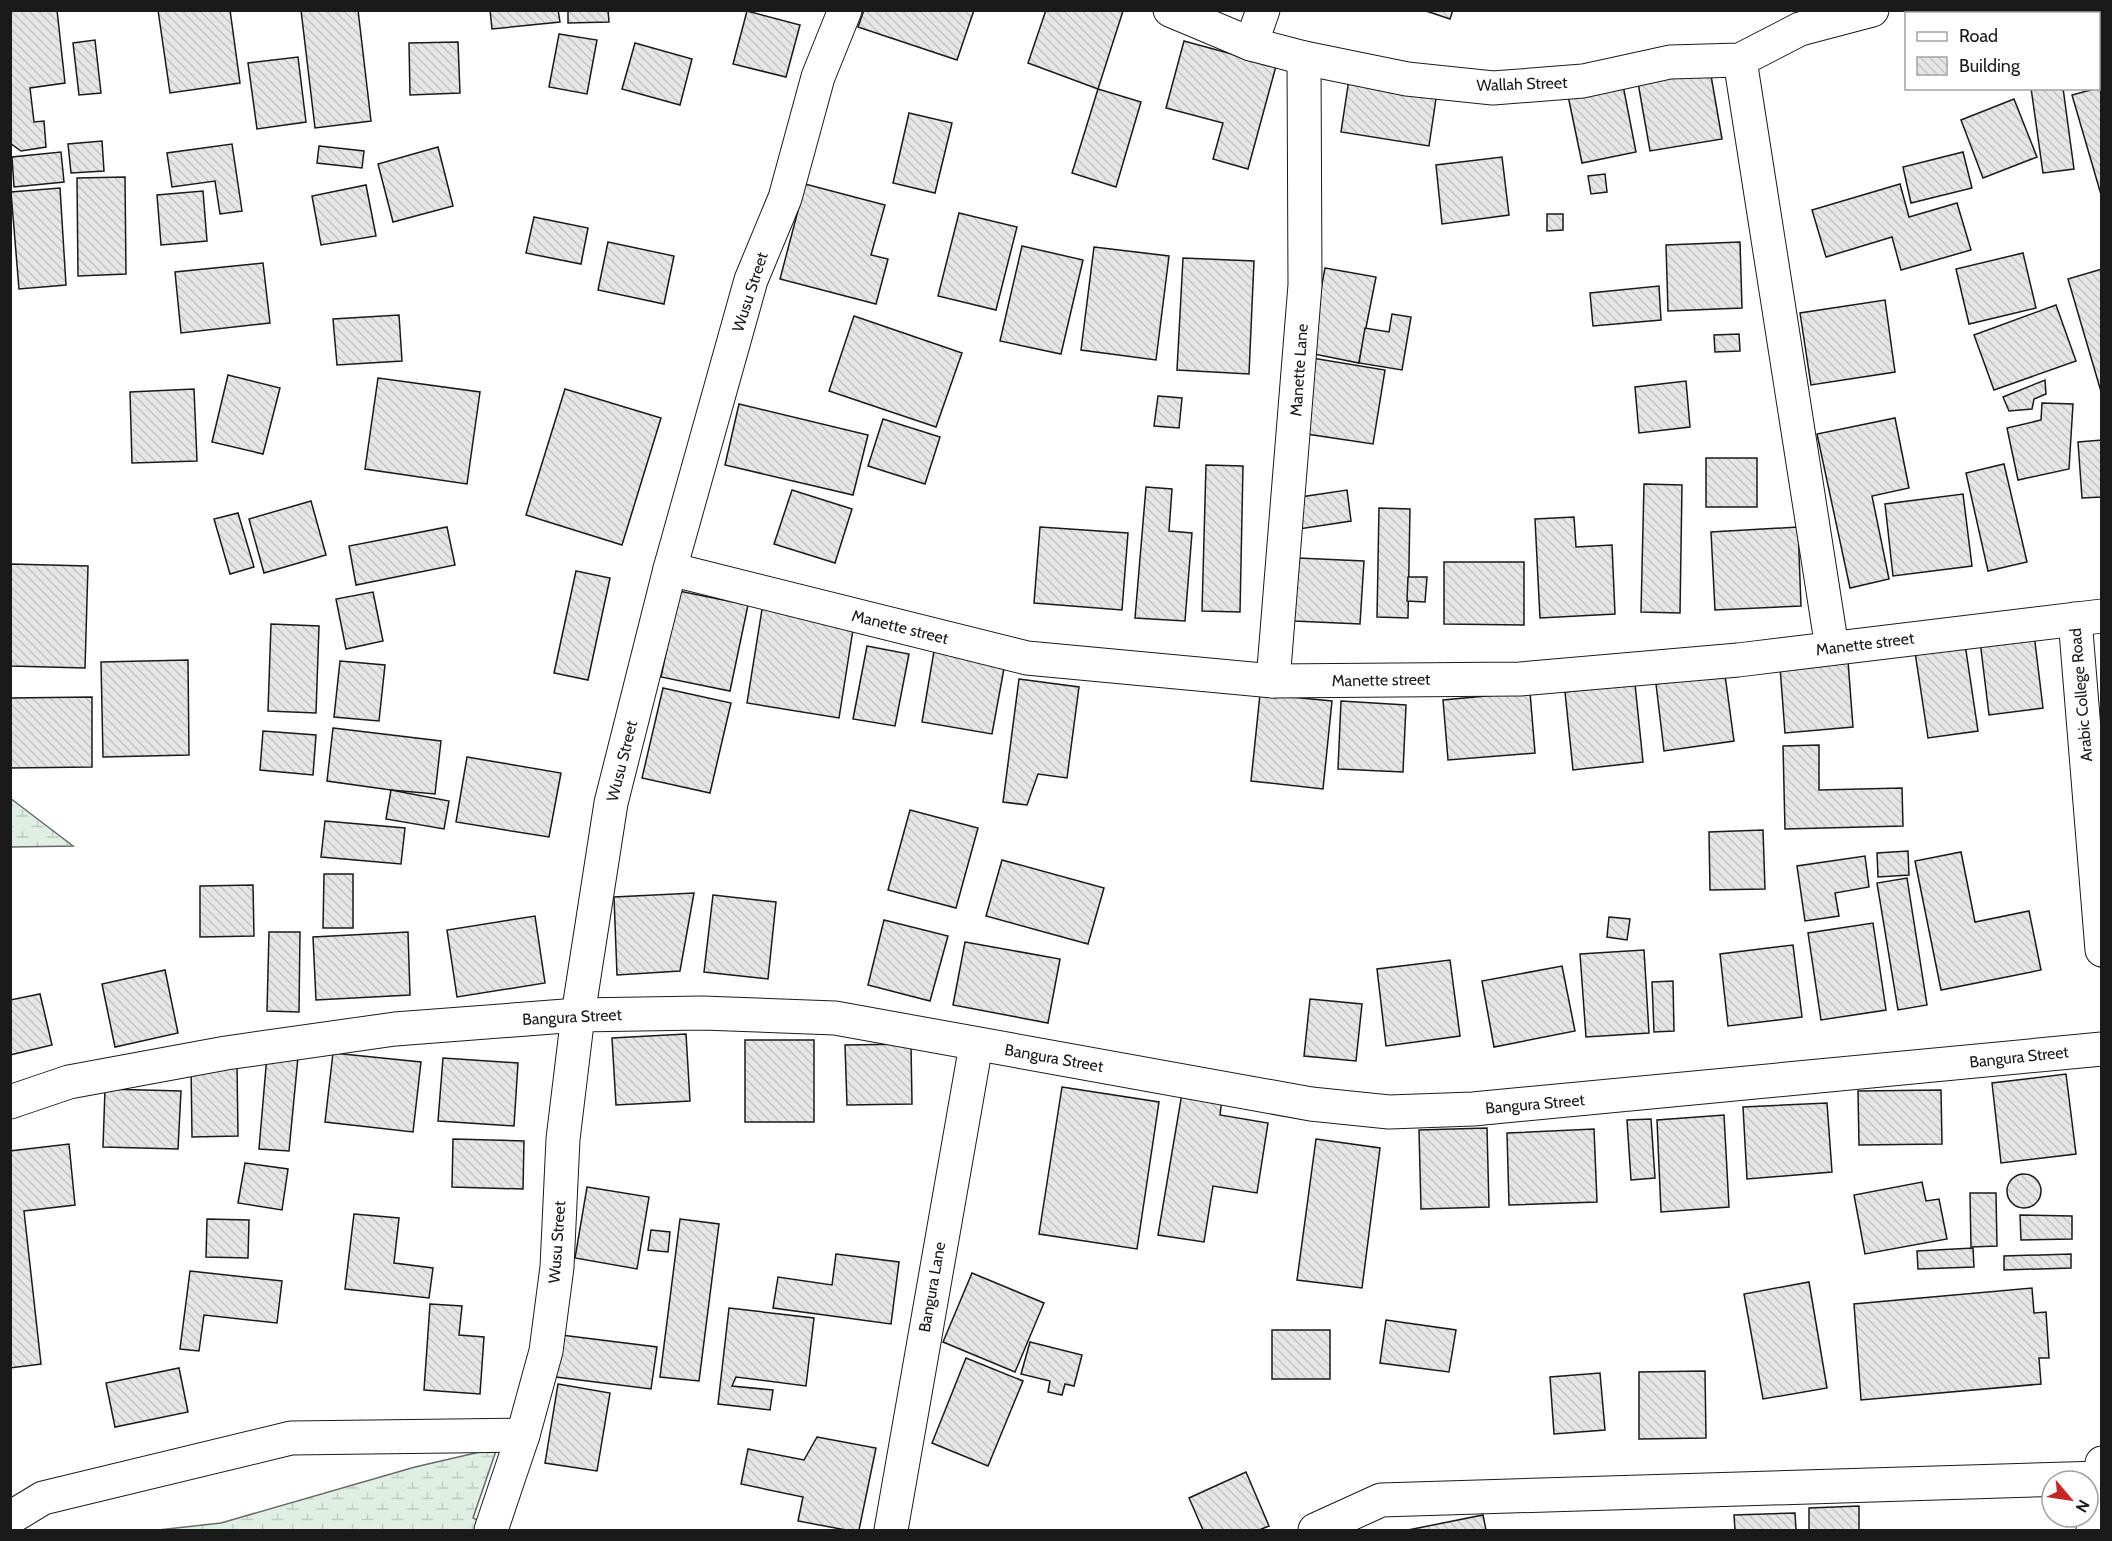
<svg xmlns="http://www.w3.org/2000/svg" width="2112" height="1541" font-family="Cabin,sans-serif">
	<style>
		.wetland { fill: url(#wetland-marsh); stroke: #6a6a6a; stroke-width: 1.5 }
		.building { fill: url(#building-back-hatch); stroke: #1a1a1a; stroke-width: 1.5 }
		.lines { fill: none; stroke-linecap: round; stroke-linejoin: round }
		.minor-casing { stroke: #1a1a1a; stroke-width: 35 }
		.minor { stroke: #fff; stroke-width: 33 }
		.labels { text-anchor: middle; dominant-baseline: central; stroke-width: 4.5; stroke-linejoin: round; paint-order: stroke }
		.street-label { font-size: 16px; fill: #1a1a1a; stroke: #fff }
	</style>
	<defs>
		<pattern id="wetland-marsh" width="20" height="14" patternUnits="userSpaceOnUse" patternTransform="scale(1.5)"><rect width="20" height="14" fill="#e0efe3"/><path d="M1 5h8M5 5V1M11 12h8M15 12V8" fill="none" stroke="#c0ccc2"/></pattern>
		<pattern id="building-back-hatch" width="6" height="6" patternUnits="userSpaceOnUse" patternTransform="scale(1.5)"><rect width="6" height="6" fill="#e6e6e6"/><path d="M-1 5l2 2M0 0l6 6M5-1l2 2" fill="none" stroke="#c5c5c5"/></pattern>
	</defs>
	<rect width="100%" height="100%" fill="#fff"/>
	<g class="wetland">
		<polygon points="10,798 73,846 11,847"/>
		<polygon points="497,1448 473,1518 496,1530 158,1530 221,1523 415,1467"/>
	</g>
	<g class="building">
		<polygon points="10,10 57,10 65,83 30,88 34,122 44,121 46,147 21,151 10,143"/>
		<polygon points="158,10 230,10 240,83 170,93"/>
		<polygon points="301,10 358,10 371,121 315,128"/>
		<polygon points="490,10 558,10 560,22 492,29"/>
		<polygon points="568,10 608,10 609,22 568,23"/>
		<polygon points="864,10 974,10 957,60 858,27"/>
		<polygon points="1046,10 1123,11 1098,89 1028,63"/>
		<polygon points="1423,10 1453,10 1450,19"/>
		<rect x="2020" y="10" width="32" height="4"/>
		<polygon points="747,11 800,25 786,77 733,64"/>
		<polygon points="559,34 597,40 587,94 549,87"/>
		<polygon points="95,40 101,93 79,95 73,43"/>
		<polygon points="1184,41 1276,66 1248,169 1213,159 1223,123 1166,108"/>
		<polygon points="458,42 460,93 410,95 409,43"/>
		<polygon points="635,43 692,59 680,105 622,89"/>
		<polygon points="298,57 306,122 257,129 248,63"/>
		<polygon points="1709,64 1722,139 1650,151 1637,77"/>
		<polygon points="1621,75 1636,152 1582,163 1566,86"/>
		<polygon points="1349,79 1437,92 1429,146 1341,132"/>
		<polygon points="2102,86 2102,198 2072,95 2098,88"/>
		<polygon points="2031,88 2063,88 2074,169 2043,173"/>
		<polygon points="1098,89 1141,102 1116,187 1072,173"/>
		<polygon points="2014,99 2037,157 1983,178 1961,120"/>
		<polygon points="909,113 952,123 935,193 893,183"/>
		<polygon points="102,141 104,171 71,173 68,144"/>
		<polygon points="232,144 242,211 220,214 215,181 172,187 167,153"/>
		<polygon points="319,146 364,151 362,168 317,163"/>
		<polygon points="438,147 453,206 393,222 378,164"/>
		<polygon points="61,152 64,182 14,187 12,157"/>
		<polygon points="1963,152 1972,188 1911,203 1903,167"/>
		<polygon points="1502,157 1509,215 1442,224 1436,165"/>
		<polygon points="1605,174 1607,192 1591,194 1588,176"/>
		<polygon points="125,177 126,274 78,276 77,178"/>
		<polygon points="805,184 885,205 871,255 888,259 876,304 780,279"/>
		<polygon points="1900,184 1909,217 1957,203 1971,250 1901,270 1892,237 1826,257 1812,210"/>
		<polygon points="366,185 376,236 321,245 312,196"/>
		<polygon points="60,188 66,285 19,289 11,192"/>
		<polygon points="203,191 207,241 161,245 157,195"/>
		<polygon points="959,213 1017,227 996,310 938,296"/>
		<polygon points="1547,214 1563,214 1563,230 1547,231"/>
		<polygon points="534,217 588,228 581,264 526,253"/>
		<polygon points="608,242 674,256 664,304 598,290"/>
		<polygon points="1740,242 1742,308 1668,311 1666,245"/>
		<polygon points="1022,246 1083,260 1061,354 1000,341"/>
		<polygon points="1094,247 1169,256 1156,360 1081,350"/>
		<polygon points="2023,253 2036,308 1969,324 1956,269"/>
		<polygon points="1183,258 1254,261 1249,374 1177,370"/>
		<polygon points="263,263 270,323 181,333 175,272"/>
		<polygon points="1325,268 1376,277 1359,363 1309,353"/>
		<polygon points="2102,269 2102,395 2068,279"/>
		<polygon points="1659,286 1661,320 1593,326 1590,293"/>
		<polygon points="1885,300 1895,372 1811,385 1800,313"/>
		<polygon points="2056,305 2076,361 1994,390 1974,335"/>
		<polygon points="1392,314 1411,317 1402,370 1359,363 1365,328 1389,332"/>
		<polygon points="399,315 402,361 337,365 333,319"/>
		<polygon points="854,316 962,353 936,427 829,391"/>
		<polygon points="1739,334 1740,351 1715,352 1714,335"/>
		<polygon points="1312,358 1385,370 1373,444 1300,433"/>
		<polygon points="228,375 280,388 263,454 212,442"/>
		<polygon points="378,378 480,392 467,484 365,469"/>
		<polygon points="2045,380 2046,394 2034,399 2032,409 2009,411 2003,397"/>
		<polygon points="1686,381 1690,427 1639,433 1635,387"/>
		<polygon points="194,389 197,461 132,463 130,392"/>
		<polygon points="565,389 661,418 622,545 526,515"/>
		<polygon points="1158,396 1182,398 1179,428 1154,426"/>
		<polygon points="2042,403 2073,404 2069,469 2018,480 2007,428 2041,420"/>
		<polygon points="739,404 868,435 853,495 725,465"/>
		<polygon points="1895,418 1909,488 1872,496 1889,579 1850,588 1817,434"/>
		<polygon points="883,419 940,437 925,484 868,466"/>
		<polygon points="2102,440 2102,497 2082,498 2078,442"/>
		<rect x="1706" y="458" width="51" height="49"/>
		<polygon points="2004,464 2027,562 1988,571 1966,473"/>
		<polygon points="1206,465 1243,466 1240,612 1202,611"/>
		<polygon points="1644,484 1682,485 1680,613 1641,612"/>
		<polygon points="1146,487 1172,489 1169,531 1192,533 1185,621 1135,618"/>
		<polygon points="792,490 852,509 835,563 774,544"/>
		<polygon points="1347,490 1351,521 1299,529 1294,498"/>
		<polygon points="1963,494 1972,566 1893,576 1885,504"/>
		<polygon points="311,501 326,555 264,573 249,519"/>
		<polygon points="1379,508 1410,509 1408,618 1377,617"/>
		<polygon points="238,513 254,567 230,574 214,519"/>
		<polygon points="1574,517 1576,547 1612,545 1615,614 1540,618 1535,519"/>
		<polygon points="447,527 455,565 356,585 349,546"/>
		<polygon points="1040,527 1128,533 1122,610 1034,603"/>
		<polygon points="1798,527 1801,606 1715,610 1711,532"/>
		<polygon points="1298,558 1364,561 1360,624 1294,621"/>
		<polygon points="1444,562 1524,562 1524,625 1444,624"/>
		<polygon points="10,564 88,566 85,668 10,666"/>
		<polygon points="576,571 610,578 588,680 554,673"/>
		<polygon points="1408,577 1427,577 1425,602 1407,601"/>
		<polygon points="679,591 748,605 730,691 661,677"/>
		<polygon points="373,592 383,641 346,649 336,599"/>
		<polygon points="763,603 855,617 839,718 747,703"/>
		<polygon points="271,624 319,626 316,713 268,711"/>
		<polygon points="2034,634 2043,708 1989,715 1980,641"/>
		<polygon points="1965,644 1978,731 1928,738 1915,652"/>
		<polygon points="867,646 909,654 895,726 853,719"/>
		<polygon points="934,651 1005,663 992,734 922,722"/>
		<polygon points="188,660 189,755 103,757 101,662"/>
		<polygon points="340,661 385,665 379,721 334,717"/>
		<polygon points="1848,661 1853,727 1785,733 1780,667"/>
		<polygon points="1725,675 1734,741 1664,751 1656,684"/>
		<polygon points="1019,679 1079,687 1067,778 1038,774 1027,805 1003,802"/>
		<polygon points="1635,684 1643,762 1573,770 1565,692"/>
		<polygon points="663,688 731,703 710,793 642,778"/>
		<polygon points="1530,692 1535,753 1448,760 1443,700"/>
		<polygon points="1260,694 1332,701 1323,789 1251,781"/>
		<polygon points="92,697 92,767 10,768 10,698"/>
		<polygon points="1341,701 1406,705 1403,772 1338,769"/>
		<polygon points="333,728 441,741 435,794 391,790 327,781"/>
		<polygon points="263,731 316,735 313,775 260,770"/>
		<polygon points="1819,745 1819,790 1902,788 1903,826 1785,829 1783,746"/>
		<polygon points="467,757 561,773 549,837 456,822"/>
		<polygon points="391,790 449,801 444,829 386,819"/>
		<polygon points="910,810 978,828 956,908 888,890"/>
		<polygon points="325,821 405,828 401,864 321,857"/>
		<polygon points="1763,830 1765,889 1710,890 1709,832"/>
		<polygon points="1908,851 1909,875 1878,877 1877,853"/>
		<polygon points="1961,852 1975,922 2029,911 2041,970 1941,990 1915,861"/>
		<polygon points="1865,856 1869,887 1835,893 1839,916 1805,921 1797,866"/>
		<polygon points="1002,860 1104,888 1088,944 986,916"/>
		<polygon points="324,874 353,874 353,928 323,928"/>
		<polygon points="1907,878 1927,1005 1898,1010 1877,883"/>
		<polygon points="253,885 254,936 200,937 200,886"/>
		<polygon points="694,893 680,971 617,975 614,897"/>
		<polygon points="713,895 776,902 768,979 704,972"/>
		<polygon points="535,916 545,983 457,997 447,930"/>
		<polygon points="1609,917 1630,919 1627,940 1607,937"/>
		<polygon points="884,920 948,936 930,1001 868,985"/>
		<polygon points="1873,923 1886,1010 1821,1020 1808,933"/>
		<polygon points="269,932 300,932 299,1012 267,1011"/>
		<polygon points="408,932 410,995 316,1000 313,937"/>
		<polygon points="965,942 1060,959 1048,1023 953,1005"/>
		<polygon points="1793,945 1802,1017 1728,1026 1720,954"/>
		<polygon points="1644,950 1649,1033 1586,1037 1580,954"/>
		<polygon points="1450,960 1460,1036 1386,1046 1377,969"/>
		<polygon points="1562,966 1575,1031 1494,1047 1482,981"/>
		<polygon points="165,970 178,1033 115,1047 102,984"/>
		<polygon points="1673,981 1674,1031 1654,1032 1652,982"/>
		<polygon points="40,994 52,1045 10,1055 10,1000"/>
		<polygon points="1310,999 1362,1004 1356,1061 1304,1056"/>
		<polygon points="686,1034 690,1101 616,1105 612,1038"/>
		<rect x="745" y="1040" width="69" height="82"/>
		<polygon points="911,1044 912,1104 847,1105 845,1045"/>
		<polygon points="333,1053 421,1062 413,1132 325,1122"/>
		<polygon points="267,1055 298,1057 289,1151 259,1149"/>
		<polygon points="443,1058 518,1063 514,1126 438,1121"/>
		<polygon points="237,1063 238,1136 192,1137 191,1064"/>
		<polygon points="2066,1074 2076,1154 2001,1163 1992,1083"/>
		<polygon points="1062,1087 1159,1102 1137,1249 1039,1234"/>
		<polygon points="105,1089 181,1091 178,1149 103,1147"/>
		<polygon points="1941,1090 1942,1144 1859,1145 1858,1091"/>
		<polygon points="1182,1093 1222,1099 1220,1115 1268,1123 1257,1193 1213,1186 1204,1242 1158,1235"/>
		<polygon points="1827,1103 1832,1172 1747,1179 1743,1107"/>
		<polygon points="1724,1115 1729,1207 1661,1212 1657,1120"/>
		<polygon points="1651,1119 1655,1178 1631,1180 1627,1120"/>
		<polygon points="1487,1128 1489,1207 1421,1209 1419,1130"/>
		<polygon points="1594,1129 1597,1202 1509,1205 1507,1133"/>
		<polygon points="453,1139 524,1141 523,1189 452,1187"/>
		<polygon points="1316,1139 1380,1148 1362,1288 1297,1280"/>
		<polygon points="69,1144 75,1205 24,1211 41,1364 10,1368 10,1151"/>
		<polygon points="245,1163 288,1169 282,1210 238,1203"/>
		<circle cx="2024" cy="1191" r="17"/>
		<polygon points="1922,1182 1926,1201 1939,1199 1947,1239 1865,1254 1854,1195"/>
		<polygon points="587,1187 649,1197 637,1269 575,1258"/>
		<polygon points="1970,1193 1996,1193 1997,1246 1971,1247"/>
		<polygon points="354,1214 399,1218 394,1263 433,1268 429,1298 345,1289"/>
		<polygon points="2020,1215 2072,1216 2072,1239 2021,1240"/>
		<polygon points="207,1219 249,1220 248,1258 206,1257"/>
		<polygon points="680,1219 719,1224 699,1381 660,1377"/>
		<polygon points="651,1230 670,1232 668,1252 648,1250"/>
		<polygon points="1973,1248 1974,1267 1918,1269 1917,1251"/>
		<polygon points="836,1254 899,1262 891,1324 773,1308 778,1277 832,1285"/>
		<polygon points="2071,1254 2071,1268 2004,1270 2004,1256"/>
		<polygon points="190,1271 282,1281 277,1323 204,1315 199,1351 180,1349"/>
		<polygon points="972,1273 1044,1303 1015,1372 943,1342"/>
		<polygon points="1809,1282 1827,1388 1763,1399 1744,1294"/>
		<polygon points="2032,1288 2034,1313 2046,1312 2049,1358 2039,1358 2041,1384 1861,1400 1854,1304"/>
		<polygon points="430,1304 462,1306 459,1335 484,1337 480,1394 424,1390"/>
		<polygon points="729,1308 814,1318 806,1386 736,1377 732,1386 773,1390 770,1410 718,1404"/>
		<polygon points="1386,1320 1456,1330 1449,1372 1380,1363"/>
		<rect x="1272" y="1330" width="58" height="49"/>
		<polygon points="561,1335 657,1347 651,1389 556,1377"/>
		<polygon points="1030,1342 1082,1355 1074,1386 1065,1384 1062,1395 1048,1392 1050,1381 1021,1374"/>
		<polygon points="966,1358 1023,1381 988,1466 932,1443"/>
		<polygon points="179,1368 188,1412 115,1427 106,1383"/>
		<polygon points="1705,1371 1706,1438 1639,1439 1639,1372"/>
		<polygon points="1600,1373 1605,1430 1554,1434 1550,1377"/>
		<polygon points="558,1384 610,1393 597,1471 545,1463"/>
		<polygon points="817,1437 876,1448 859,1530 846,1530 798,1521 803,1497 741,1484 748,1449 804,1460"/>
		<polygon points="1246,1472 1269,1526 1259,1530 1203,1530 1189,1498"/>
		<polygon points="1859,1506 1859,1530 1809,1530 1809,1508"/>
		<polygon points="1795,1513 1796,1530 1735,1530 1734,1515"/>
		<polygon points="1483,1515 1486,1530 1408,1530"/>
	</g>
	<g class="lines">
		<defs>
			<g id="minor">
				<polyline points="1170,10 1251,44 1304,58 1407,79 1493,88 1583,81 1670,62 1740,60 1800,29 1872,10"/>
				<polyline points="1251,44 1263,10"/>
				<polyline points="1740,60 1832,648"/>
				<polyline points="670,569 1027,658 1273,681 1520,679 1738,660 2102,616"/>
				<polyline points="2075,619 2102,950"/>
				<polyline points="1273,681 1305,285 1304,58"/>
				<polyline points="10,1102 69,1082 226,1053 395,1029 578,1015 702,1013 835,1018 1311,1104 1389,1112 1473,1109 2102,1049"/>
				<polyline points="10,1518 43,1498 291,1438 523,1435"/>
				<polyline points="491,1530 523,1435 546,1351 557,1267 563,1139 578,1015 611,803 670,569 751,280 785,198 818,77 845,10"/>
				<polyline points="891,1530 976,1045"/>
				<polyline points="1315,1530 1381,1500 2101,1478"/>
				<polyline points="2093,1530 2102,1463"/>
			</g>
		</defs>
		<use href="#minor" class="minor-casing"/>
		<use href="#minor" class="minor"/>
	</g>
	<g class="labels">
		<g class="street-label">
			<text transform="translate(1522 84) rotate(-2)">Wallah Street</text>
			<text transform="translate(750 292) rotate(-72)">Wusu Street</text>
			<text transform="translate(1299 370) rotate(-86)">Manette Lane</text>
			<text transform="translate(900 627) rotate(14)">Manette street</text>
			<text transform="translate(1865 644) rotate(-7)">Manette street</text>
			<text transform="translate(1381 680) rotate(-1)">Manette street</text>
			<text transform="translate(2081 695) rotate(-95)">Arabic College Road</text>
			<text transform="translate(622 761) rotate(-76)">Wusu Street</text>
			<text transform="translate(572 1017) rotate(-3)">Bangura Street</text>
			<text transform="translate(2019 1057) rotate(-6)">Bangura Street</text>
			<text transform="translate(1054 1058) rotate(10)">Bangura Street</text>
			<text transform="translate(1535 1104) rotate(-5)">Bangura Street</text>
			<text transform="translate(557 1242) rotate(-86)">Wusu Street</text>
			<text transform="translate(932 1287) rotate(-80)">Bangura Lane</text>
		</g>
	</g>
	<rect width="2112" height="1541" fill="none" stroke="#1a1a1a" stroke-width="24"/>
	<rect x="1905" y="12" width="195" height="78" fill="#ffffff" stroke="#a3a3a3" stroke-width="1.5"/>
	<rect x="1917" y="32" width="30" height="9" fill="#ffffff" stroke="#a3a3a3" stroke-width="1.5"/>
	<text x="1959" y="42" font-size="18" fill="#1a1a1a">Road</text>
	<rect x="1917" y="57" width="30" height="18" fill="url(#building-back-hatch)" stroke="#a3a3a3" stroke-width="1.5"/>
	<text x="1959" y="72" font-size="18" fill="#1a1a1a">Building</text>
	<g transform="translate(2070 1499) rotate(119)"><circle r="28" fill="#ffffff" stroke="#a3a3a3" stroke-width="1.5"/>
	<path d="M0-4.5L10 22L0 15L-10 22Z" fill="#c62828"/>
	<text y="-9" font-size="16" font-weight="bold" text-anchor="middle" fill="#1a1a1a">N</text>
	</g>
</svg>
